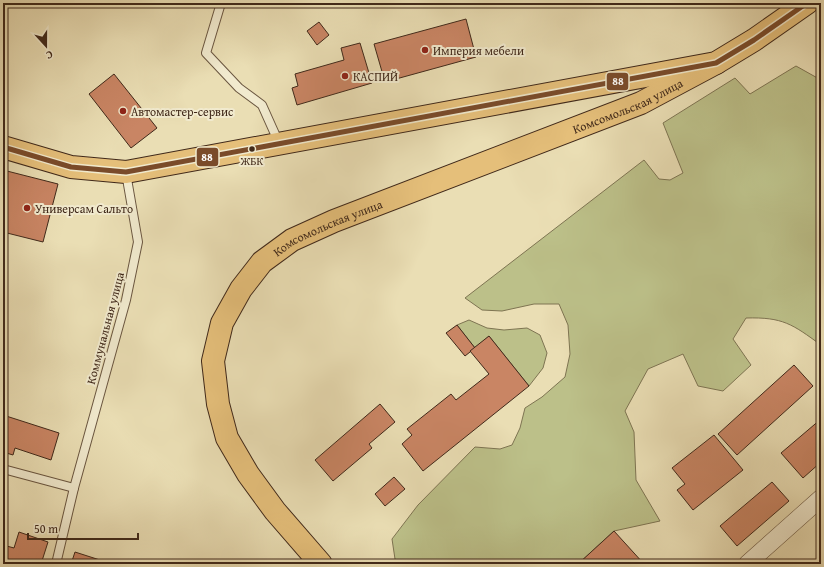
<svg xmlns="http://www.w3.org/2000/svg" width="824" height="567" font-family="'Gentium Book Plus',serif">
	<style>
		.green { fill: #bcc089; stroke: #7e7452 }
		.building { fill: #c98564; stroke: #40291a }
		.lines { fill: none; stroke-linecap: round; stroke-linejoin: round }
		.lane-casing { stroke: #6a5640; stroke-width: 10 }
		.street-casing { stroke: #6a5640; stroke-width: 18 }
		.primary-casing { stroke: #40291a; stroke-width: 24 }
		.lane { stroke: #f1eace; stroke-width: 8 }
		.street { stroke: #f1eace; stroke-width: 17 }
		.primary { stroke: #e5bf7a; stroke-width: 22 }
		.bus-1-casing { stroke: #f1eace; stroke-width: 8 }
		.bus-1 { stroke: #7a4b2a; stroke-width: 5 }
		.poi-dot { fill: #8f2418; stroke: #f1eace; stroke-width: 1.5 }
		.bus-dot { fill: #40291a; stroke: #f1eace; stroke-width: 1.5 }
		.labels { text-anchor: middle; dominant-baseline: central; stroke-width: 4; stroke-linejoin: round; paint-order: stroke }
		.bus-label { font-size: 11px; fill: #40291a; stroke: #f1eace }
		.poi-label { font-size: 12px; fill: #40291a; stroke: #f1eace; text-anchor: start }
		.street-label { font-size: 12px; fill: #40291a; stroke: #f1eace }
		.line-badge { stroke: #f1eace; stroke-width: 1.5 }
		.badge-label { font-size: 11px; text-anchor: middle; font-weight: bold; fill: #fff }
	</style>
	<rect width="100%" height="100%" fill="#eadeb4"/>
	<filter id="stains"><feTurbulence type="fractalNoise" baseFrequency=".005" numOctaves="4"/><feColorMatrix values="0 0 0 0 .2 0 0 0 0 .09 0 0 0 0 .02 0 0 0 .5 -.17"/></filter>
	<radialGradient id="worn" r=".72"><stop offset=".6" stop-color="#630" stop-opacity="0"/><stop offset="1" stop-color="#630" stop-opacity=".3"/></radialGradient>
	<g class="green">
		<path d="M796,66L821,80V345C792,324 783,317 746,318L733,339L751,365L723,391L698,386L683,354L648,369L625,411L634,432L636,480L660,521L614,531L578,564H404L395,559L392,539L418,505L475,447L500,449L512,445L520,428L525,408L542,397L565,377L570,354L568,325L559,304H534L502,311L482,310L465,298L644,160L659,179L670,180L683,173L663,123L735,78L750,94Z"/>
		<polygon points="469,320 487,328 504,330 527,328 540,335 547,353 543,368 529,386 489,336 475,348 457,325"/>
	</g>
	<g class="building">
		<polygon points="466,19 476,57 385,82 374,44"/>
		<polygon points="319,22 329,35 317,45 307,31"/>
		<polygon points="360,43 372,83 297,105 292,88 298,86 295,74 344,60 341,48"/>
		<polygon points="114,74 157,128 131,148 89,94"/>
		<polygon points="3,170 58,184 43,242 3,232"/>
		<polygon points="457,325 475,348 465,356 446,333"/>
		<polygon points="489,336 529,386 423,471 402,444 412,435 407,429 451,394 456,400 489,374 470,351"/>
		<polygon points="794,365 813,386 737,455 718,434"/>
		<polygon points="380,404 395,422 369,444 372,448 333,481 315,460"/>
		<polygon points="3,415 59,433 51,460 15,448 13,455 3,452"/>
		<polygon points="821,419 821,462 803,478 781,453"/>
		<polygon points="714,435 743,470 693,510 677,490 685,484 672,468"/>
		<polygon points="394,477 405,489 385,506 375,494"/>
		<polygon points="772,482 789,501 737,546 720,526"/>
		<polygon points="614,531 644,564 578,564"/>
		<polygon points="19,532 48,542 41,564 3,564 3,545 14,548"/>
		<polygon points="75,552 103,561 102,564 71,564"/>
	</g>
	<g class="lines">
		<defs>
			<g id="lane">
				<polyline points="221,3 206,53 239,88 262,105 279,143"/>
				<polyline points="3,469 74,488"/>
				<polyline points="56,564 74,488 126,300 138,242 126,173"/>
			</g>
			<polyline id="street" points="747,564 821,498"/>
			<g id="primary">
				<polyline points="3,147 71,167 126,172 716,63 754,40 807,3"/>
				<path id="s1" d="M321,564L275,511L248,474L227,438L218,404L213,361L222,323L241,289L262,262L292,240L334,221L641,103L716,63"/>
			</g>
		</defs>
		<use href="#lane" class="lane-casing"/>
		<use href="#street" class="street-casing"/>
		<use href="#primary" class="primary-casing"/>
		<use href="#lane" class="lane"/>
		<use href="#street" class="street"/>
		<use href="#primary" class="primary"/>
		<defs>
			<polyline id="bus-1" points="3,147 71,167 126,172 716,63 754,40 807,3"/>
		</defs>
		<use href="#bus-1" class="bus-1-casing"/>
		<use href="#bus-1" class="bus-1"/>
	</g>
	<g class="poi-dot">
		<circle cx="425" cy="50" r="4"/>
		<circle cx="345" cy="76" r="4"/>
		<circle cx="123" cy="111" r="4"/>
		<circle cx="27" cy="208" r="4"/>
	</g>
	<circle class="bus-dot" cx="252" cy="149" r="3.5"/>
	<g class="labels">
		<g class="bus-label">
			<text x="252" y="161">ЖБК</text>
		</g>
		<g class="poi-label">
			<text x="433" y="50">Империя мебели</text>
			<text x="353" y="76">КАСПИЙ</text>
			<text x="131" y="111">Автомастер-сервис</text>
			<text x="35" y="208">Универсам Сальто</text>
		</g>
		<g class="street-label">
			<text stroke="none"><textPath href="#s1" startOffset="747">Комсомольская улица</textPath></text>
			<text stroke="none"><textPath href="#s1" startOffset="423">Комсомольская улица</textPath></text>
			<text transform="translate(105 328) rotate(-75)">Коммунальная улица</text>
		</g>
	</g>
	<g class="line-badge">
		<rect x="606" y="72" width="23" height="19" rx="4" fill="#7a4b2a"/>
		<rect x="196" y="147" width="23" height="20" rx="4" fill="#7a4b2a"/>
	</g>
	<g class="badge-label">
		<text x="618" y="85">88</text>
		<text x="207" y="161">88</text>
	</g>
	<rect width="824" height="567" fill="none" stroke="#eadeb4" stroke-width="16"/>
	<rect x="4" y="4" width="816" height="559" fill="none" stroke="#40291a" stroke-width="2"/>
	<rect x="8" y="8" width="808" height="551" fill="none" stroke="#40291a"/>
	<g transform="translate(46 46) rotate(159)" stroke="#f1eace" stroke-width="3" paint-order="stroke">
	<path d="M0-3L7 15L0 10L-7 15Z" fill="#40291a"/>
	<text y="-6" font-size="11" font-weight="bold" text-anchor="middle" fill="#40291a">С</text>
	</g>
	<path d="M28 533v6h110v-6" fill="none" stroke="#40291a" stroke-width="2"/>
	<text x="34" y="533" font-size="12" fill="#40291a" stroke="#f1eace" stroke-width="3" paint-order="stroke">50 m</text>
	<rect width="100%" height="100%" filter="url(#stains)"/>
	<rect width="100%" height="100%" fill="url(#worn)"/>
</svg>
